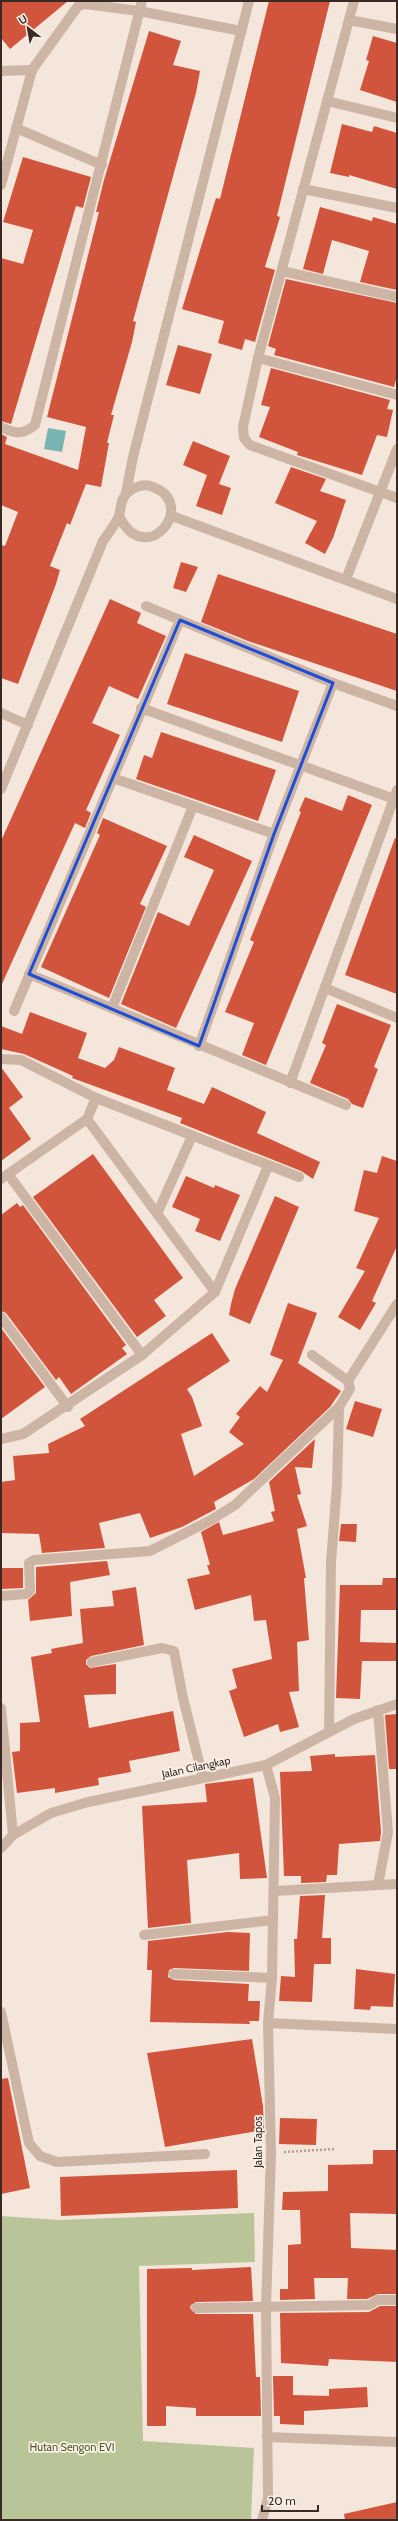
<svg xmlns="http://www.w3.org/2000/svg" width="398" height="2521" font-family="Cabin,sans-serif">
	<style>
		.green { fill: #b9c499 }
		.water { fill: #77b4b2 }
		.building { fill: #d1553c }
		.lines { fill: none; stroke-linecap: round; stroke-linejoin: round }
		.path { stroke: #b99e8f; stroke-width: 2.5; stroke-dasharray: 2 2; stroke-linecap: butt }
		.minor { stroke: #cdb5a5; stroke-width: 10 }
		.marked { fill: none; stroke: #1d4ed8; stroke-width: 3; stroke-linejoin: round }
		.labels { text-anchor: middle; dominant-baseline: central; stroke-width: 3.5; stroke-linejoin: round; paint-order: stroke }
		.street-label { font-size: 11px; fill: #382b27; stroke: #fbf1e7 }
		.park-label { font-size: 11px; fill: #4a5928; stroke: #fbf1e7 }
	</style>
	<rect width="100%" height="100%" fill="#f4e6da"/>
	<polygon class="green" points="254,2213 255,2262 139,2266 143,2441 254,2448 251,2520 1,2520 1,2216 59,2220"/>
	<polygon class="water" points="48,428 66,431 62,452 44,449"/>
	<g class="building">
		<polygon points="1,1 68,1 10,49 1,38"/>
		<polygon points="269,1 330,1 277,216 280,217 265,267 275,270 255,342 245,339 242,350 218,343 224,321 182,309 216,198 220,199"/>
		<polygon points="149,31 181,41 173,65 200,71 196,93 133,321 136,322 132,342 111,415 114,415 107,443 109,443 101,487 86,484 70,525 67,523 50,566 60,570 56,584 18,684 1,678 1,545 5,546 18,512 1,505 1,434 7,437 5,444 78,470 86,427 47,417 99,212 96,212 104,180"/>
		<polygon points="373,36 397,43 397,102 360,90 369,61 366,60"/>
		<polygon points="342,124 372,132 374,126 397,133 397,189 349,175 349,177 330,173"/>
		<polygon points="23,157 91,177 83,208 76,206 11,424 1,421 1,258 23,264 33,230 3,222"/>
		<polygon points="320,207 372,221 373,217 397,224 397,290 360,282 369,251 332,240 323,274 303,269"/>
		<polygon points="286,279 397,303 397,376 394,387 274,355 276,349 268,346"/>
		<polygon points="178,345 212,354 200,394 166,385"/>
		<polygon points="271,368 390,400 387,409 393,410 387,437 377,435 362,475 297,455 298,452 259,437 270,407 261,405"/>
		<polygon points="193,441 230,456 219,484 231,488 222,515 196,506 207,475 183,465"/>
		<polygon points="291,467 326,479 320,491 346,500 333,538 325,554 305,543 317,521 275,503"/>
		<polygon points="181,562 198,567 186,592 173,588"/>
		<polygon points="218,574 397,634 397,691 248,641 201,622"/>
		<polygon points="110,599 141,613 137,623 166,636 138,699 109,686 92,723 120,735 86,810 91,813 85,828 75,823 1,986 1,841"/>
		<polygon points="185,653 299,691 282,742 167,704"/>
		<polygon points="161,732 276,770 258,821 136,779 144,755 152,758"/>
		<polygon points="348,795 372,805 266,1065 242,1055 254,1023 225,1012 254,942 250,940 301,812 299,811 305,797 342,811"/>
		<polygon points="103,818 167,846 140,904 146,907 109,998 41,967 100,835 97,833"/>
		<polygon points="194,835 252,861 176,1028 121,1004 158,912 189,926 214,870 184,857"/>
		<polygon points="395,838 397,839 397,994 345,975"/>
		<polygon points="337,1004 391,1025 374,1067 378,1069 363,1108 352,1104 348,1099 310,1083 326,1045 322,1043"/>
		<polygon points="30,1012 87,1033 78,1058 105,1068 114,1060 119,1047 175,1068 167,1090 204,1104 212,1087 266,1112 257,1133 320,1162 313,1179 301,1171 180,1123 182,1118 72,1078 73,1076 24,1054 1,1049 1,1026 22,1034"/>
		<polygon points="1,1067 23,1097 9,1108 31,1139 1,1161"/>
		<polygon points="93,1154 183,1278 154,1300 166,1316 137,1337 33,1197"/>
		<polygon points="382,1156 397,1161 397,1246 372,1301 376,1303 360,1330 338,1317 365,1271 356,1268 379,1218 354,1211 364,1170 377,1173"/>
		<polygon points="186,1176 214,1188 215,1185 240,1195 220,1241 195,1231 200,1219 172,1207"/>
		<polygon points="275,1196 299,1207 250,1324 229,1315 231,1304 235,1289"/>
		<polygon points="17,1203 20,1207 23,1205 126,1345 122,1348 127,1354 71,1394 59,1377 56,1380 6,1313 1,1311 1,1215"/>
		<polygon points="288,1303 317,1313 298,1363 341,1391 330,1407 254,1479 214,1502 216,1509 182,1527 150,1538 140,1513 99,1523 105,1548 42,1553 39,1534 1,1533 1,1482 15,1480 13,1456 49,1453 48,1444 85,1426 80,1419 212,1333 230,1361 187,1389 192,1397 202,1426 181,1434 194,1476 244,1444 229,1432 240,1417 236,1414 260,1386 267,1392 283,1360 270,1355"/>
		<polygon points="1,1328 45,1387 1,1419"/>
		<polygon points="355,1401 382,1409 373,1437 346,1429"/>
		<polygon points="315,1439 312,1468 295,1467 301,1494 297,1495 307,1526 297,1529 306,1578 304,1578 309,1640 297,1642 299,1691 289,1692 299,1727 280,1732 278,1724 244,1737 229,1691 237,1688 232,1669 272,1659 266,1620 254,1621 251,1595 195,1610 187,1579 210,1574 207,1565 210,1565 201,1532 219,1522 223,1535 274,1521 271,1512 275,1511 269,1482"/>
		<polygon points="341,1524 357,1524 356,1542 339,1541"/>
		<polygon points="107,1561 110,1575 70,1582 72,1616 30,1621 28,1600 36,1593 36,1567"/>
		<polygon points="1,1568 23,1568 23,1588 1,1589"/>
		<polygon points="383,1578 397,1578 397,1610 361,1610 360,1642 397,1643 397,1661 362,1661 360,1699 336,1698 340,1585 382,1585"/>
		<polygon points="136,1587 144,1645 91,1656 86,1660 86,1664 90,1668 116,1664 116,1694 84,1695 89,1728 173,1711 180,1751 129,1761 131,1772 98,1778 99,1785 55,1793 55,1788 17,1793 12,1752 20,1751 20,1723 40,1722 31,1657 52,1653 51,1649 83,1643 80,1609 114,1606 112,1591"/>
		<polygon points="397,1714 397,1769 389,1769 385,1715"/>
		<polygon points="335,1754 335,1757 375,1755 381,1832 380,1841 339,1844 337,1875 327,1875 326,1882 301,1883 301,1876 284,1876 280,1772 312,1771 310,1756"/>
		<polygon points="253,1778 267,1878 240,1879 239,1853 187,1860 191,1923 148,1928 142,1806 207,1802 205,1784"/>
		<polygon points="325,1895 322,1938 331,1938 331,1964 314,1964 312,2002 279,2001 281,1976 295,1977 294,1939 297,1939 300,1896"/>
		<polygon points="228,1932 250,1933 249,1971 174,1968 169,1970 168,1977 174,1980 249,1984 248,2001 260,2001 259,2021 249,2021 250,2024 150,2022 152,1970 147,1970 148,1941"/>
		<polygon points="356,1969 395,1974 393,2007 371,2006 370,2010 354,2009"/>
		<polygon points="252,2039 263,2106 264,2130 165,2147 147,2053"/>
		<polygon points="8,2078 30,2188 1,2194 1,2079"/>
		<polygon points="280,2118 317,2119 316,2145 279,2144"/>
		<polygon points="373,2150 397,2150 397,2214 350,2213 351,2248 397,2250 397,2294 378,2294 367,2299 347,2299 348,2278 314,2278 315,2299 280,2300 280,2289 288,2289 288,2245 301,2244 300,2210 282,2210 283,2192 328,2191 328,2165 373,2164"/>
		<polygon points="237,2170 238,2208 61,2216 60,2177"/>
		<polygon points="251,2267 253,2301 196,2302 191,2305 190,2308 196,2314 253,2314 256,2377 260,2377 261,2416 196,2416 196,2408 166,2406 166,2426 147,2426 147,2269 192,2268 192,2270"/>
		<polygon points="380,2306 397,2306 397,2362 329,2359 328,2366 281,2363 280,2313 369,2312"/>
		<polygon points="273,2376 293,2376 293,2395 329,2396 329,2389 367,2387 368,2407 304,2411 304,2425 280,2424 280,2416 274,2416"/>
		<polygon points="397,2502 397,2520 345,2520 344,2514"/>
	</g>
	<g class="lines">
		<polyline class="path" points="284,2152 335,2149"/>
		<g class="minor">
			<polyline points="354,1 258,358 243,427 244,438 250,445 397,498"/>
			<polyline points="349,20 397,29"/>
			<polyline points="1,71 32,70"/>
			<polyline points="327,101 397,118"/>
			<polyline points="16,128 102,165"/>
			<polyline points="1,185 32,70 78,6 85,4 139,11 241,31"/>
			<polyline points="303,189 397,208"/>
			<polyline points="282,271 397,297"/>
			<polyline points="258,358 397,395"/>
			<path d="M1,427C15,434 23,435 35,425L142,1"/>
			<polyline points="126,493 133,457 249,1"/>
			<polyline points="172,516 397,599"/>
			<polyline points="346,579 397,449"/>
			<polyline points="146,606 333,683 397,706"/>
			<polyline points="141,708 397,800"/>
			<polyline points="1,713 28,725"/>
			<polyline points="113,778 274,834"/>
			<path d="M1,789L103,541C108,534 114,526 118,518C122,510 119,500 127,493C134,487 144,483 153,487C199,504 146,571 119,516"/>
			<polyline points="29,974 346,1105"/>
			<polyline points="325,988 397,1018"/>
			<polyline points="112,1008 193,806"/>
			<polyline points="14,1011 180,620"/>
			<polyline points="199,1046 274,834 333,683"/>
			<polyline points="1,1059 21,1060 96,1098 299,1177"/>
			<polyline points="290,1083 397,790"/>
			<polyline points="87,1119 215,1292"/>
			<polyline points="8,1174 142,1355"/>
			<polyline points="1,1179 87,1119 96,1098"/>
			<polyline points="157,1214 192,1136"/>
			<polyline points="1,1317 68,1407"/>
			<polyline points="348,1381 397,1304"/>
			<polyline points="1,1439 23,1434 142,1355 215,1292 268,1166"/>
			<polyline points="1,1596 26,1594 30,1591 29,1563 34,1560 150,1551 211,1520 235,1505 339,1407 350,1389 348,1381 312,1355"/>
			<polyline points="92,1662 162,1648 174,1651 183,1698 203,1778"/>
			<polyline points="1,1708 13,1835"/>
			<polyline points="329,1732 331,1562 337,1485 339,1407"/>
			<polyline points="1,1848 13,1835 51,1813 88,1802 266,1765 354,1719 397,1704"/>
			<polyline points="378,1885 388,1832 378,1710"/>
			<polyline points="275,1891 397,1884"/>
			<polyline points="144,1935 273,1920"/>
			<polyline points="174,1974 272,1978"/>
			<polyline points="1,2012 29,2143 40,2156 57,2162 205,2154"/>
			<polyline points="268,2023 397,2029"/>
			<polyline points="196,2308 369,2305 378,2300 397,2300"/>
			<polyline points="267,2437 397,2442"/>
			<polyline points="262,2520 268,2498 266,2307 271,2153 268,2023 272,1978 275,1798 266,1765"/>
		</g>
	</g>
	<path class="marked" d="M180,620L333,683L274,834L199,1046L29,974Z"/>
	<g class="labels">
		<g class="street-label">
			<text transform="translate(196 1767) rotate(-12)">Jalan Cilangkap</text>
			<text transform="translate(258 2142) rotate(-90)">Jalan Tapos</text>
		</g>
		<g class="park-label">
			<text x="72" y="2447">Hutan Sengon EVI</text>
		</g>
	</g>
	<rect width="398" height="2521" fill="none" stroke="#382b27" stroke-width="4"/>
	<g transform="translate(28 28) rotate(329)" stroke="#fbf1e7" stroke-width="3" paint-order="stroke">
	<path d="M0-3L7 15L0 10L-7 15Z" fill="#382b27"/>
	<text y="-6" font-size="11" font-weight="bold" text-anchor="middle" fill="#382b27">U</text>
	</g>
	<path d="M262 2505v6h56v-6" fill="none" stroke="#382b27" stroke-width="2"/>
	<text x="268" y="2505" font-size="12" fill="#382b27" stroke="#fbf1e7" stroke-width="3" paint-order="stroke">20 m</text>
</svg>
